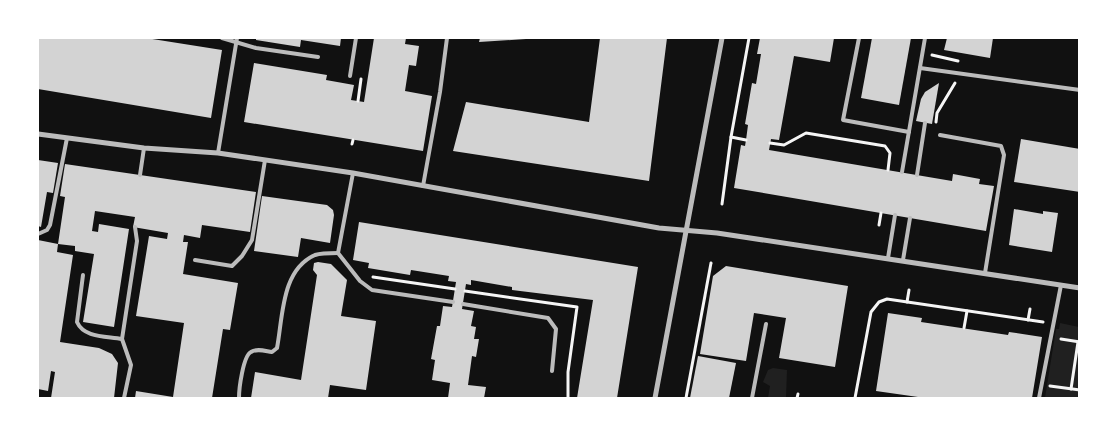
<svg xmlns="http://www.w3.org/2000/svg" width="1117" height="436" font-family="Spectral,serif">
	<style>
		.green { fill: #202020 }
		.building { fill: #d3d3d3 }
		.lines { fill: none; stroke-linecap: round; stroke-linejoin: round }
		.path { stroke: #f5f5f5; stroke-width: 3 }
		.service { stroke: #bcbcbc; stroke-width: 4 }
		.minor { stroke: #bcbcbc; stroke-width: 5 }
	</style>
	<rect width="100%" height="100%" fill="#111"/>
	<g class="green">
		<polygon points="1060,323 1079,327 1079,398 1045,398 1056,329 1059,329"/>
		<polygon points="773,368 787,370 786,398 768,398 770,386 763,382 768,370"/>
	</g>
	<g class="building">
		<polygon points="39,38 139,39 146,38 222,50 211,118 38,89"/>
		<polygon points="256,38 341,38 340,46 301,40 300,47 256,40"/>
		<polygon points="374,38 406,38 405,44 419,46 416,66 409,65 405,91 432,96 423,151 244,122 254,63 327,75 326,80 354,85 351,100 364,102"/>
		<polygon points="480,38 526,38 526,39 479,42"/>
		<polygon points="600,38 667,38 649,181 453,151 466,102 589,122"/>
		<polygon points="760,38 834,38 830,62 794,56 779,140 771,139 769,150 952,181 953,174 980,179 979,184 994,186 986,231 734,188 741,145 745,146 746,140 748,125 745,124 752,83 756,84 761,54 757,54"/>
		<polygon points="872,38 911,38 899,105 861,98"/>
		<polygon points="947,38 993,38 990,58 944,50"/>
		<polygon points="939,83 932,124 916,121 921,99 925,92"/>
		<polygon points="1021,139 1080,149 1080,192 1014,182"/>
		<polygon points="38,160 58,163 53,193 47,192 41,227 38,226"/>
		<polygon points="65,164 256,192 250,232 202,225 200,238 184,235 183,242 188,242 183,274 238,283 230,330 223,329 212,398 135,398 136,391 173,397 184,323 136,316 149,236 167,239 168,233 133,227 135,217 95,211 92,231 98,232 99,224 129,229 114,327 83,322 94,254 75,251 75,246 58,244 65,197 60,196"/>
		<polygon points="262,196 327,205 333,210 334,215 330,243 301,238 298,257 254,251"/>
		<polygon points="1014,209 1043,214 1043,211 1058,213 1052,252 1009,245"/>
		<polygon points="359,222 638,267 617,398 577,398 593,300 512,290 512,287 471,280 471,285 466,284 462,309 474,311 471,326 476,327 474,339 479,339 476,357 472,356 468,385 486,387 484,398 448,398 450,383 432,380 435,360 431,359 437,326 440,326 443,306 452,307 456,282 448,281 449,276 411,270 410,275 368,268 369,263 353,260"/>
		<polygon points="38,240 58,244 57,252 73,255 60,342 99,348 112,354 118,363 114,398 51,398 55,372 51,371 48,391 38,389"/>
		<polygon points="318,262 331,264 347,280 341,316 376,321 366,390 330,385 328,398 251,398 255,372 301,380 317,275 313,270 314,263"/>
		<polygon points="726,266 848,286 835,367 779,358 786,318 754,313 746,361 700,354 713,276"/>
		<polygon points="888,313 922,318 921,322 1008,335 1009,332 1042,337 1032,398 925,398 876,391"/>
		<polygon points="698,356 736,363 729,398 690,398"/>
	</g>
	<g class="lines">
		<g class="path">
			<polyline points="932,55 958,61"/>
			<polyline points="358,101 361,79"/>
			<polyline points="936,122 937,113 955,83"/>
			<polyline points="731,137 746,140"/>
			<polyline points="770,143 784,145 806,133 885,146 890,153 888,170"/>
			<polyline points="352,144 353,140"/>
			<polyline points="722,204 731,137 749,38"/>
			<polyline points="879,225 881,213"/>
			<polyline points="373,277 455,289"/>
			<polyline points="465,291 577,307 568,372 568,398"/>
			<polyline points="907,302 909,290"/>
			<polyline points="1028,320 1030,309"/>
			<polyline points="964,328 967,311"/>
			<polyline points="1061,339 1080,342"/>
			<polyline points="1050,386 1080,390"/>
			<polyline points="1071,389 1078,342"/>
			<polyline points="686,398 711,263"/>
			<polyline points="797,398 798,394"/>
			<polyline points="855,398 871,312 879,302 887,299 1043,322"/>
		</g>
		<g class="service">
			<polyline points="222,38 256,48 318,57"/>
			<polyline points="859,38 843,120 909,132"/>
			<polyline points="920,68 1080,90"/>
			<polyline points="350,76 356,38"/>
			<polyline points="940,135 1001,146 1004,155 985,273"/>
			<polyline points="218,153 237,38"/>
			<polyline points="902,172 925,38"/>
			<polyline points="353,173 338,253 360,281 372,290 453,302"/>
			<polyline points="140,175 144,148"/>
			<polyline points="917,175 925,123"/>
			<polyline points="423,186 440,92 447,38"/>
			<polyline points="38,234 47,230 50,225 67,138"/>
			<polyline points="888,258 895,215"/>
			<polyline points="195,260 232,266 242,256 252,240 265,160"/>
			<polyline points="903,260 910,218"/>
			<path d="M83,275L77,322C84,338 106,336 122,339"/>
			<polyline points="463,304 548,318 556,329 552,371"/>
			<polyline points="124,398 131,365 122,339 137,241 135,227"/>
			<path d="M239,398C239,389 243,356 251,352C257,348 265,351 272,352L277,348C283,317 281,270 315,255C321,253 331,253 338,253"/>
			<polyline points="752,398 766,324"/>
			<polyline points="1039,398 1061,285"/>
		</g>
		<g class="minor">
			<polyline points="38,134 144,148 218,153 353,173 659,228 717,233 1080,288"/>
			<polyline points="655,398 722,38"/>
		</g>
	</g>
	<rect width="1117" height="436" fill="none" stroke="#ffffff" stroke-width="78"/>
</svg>
